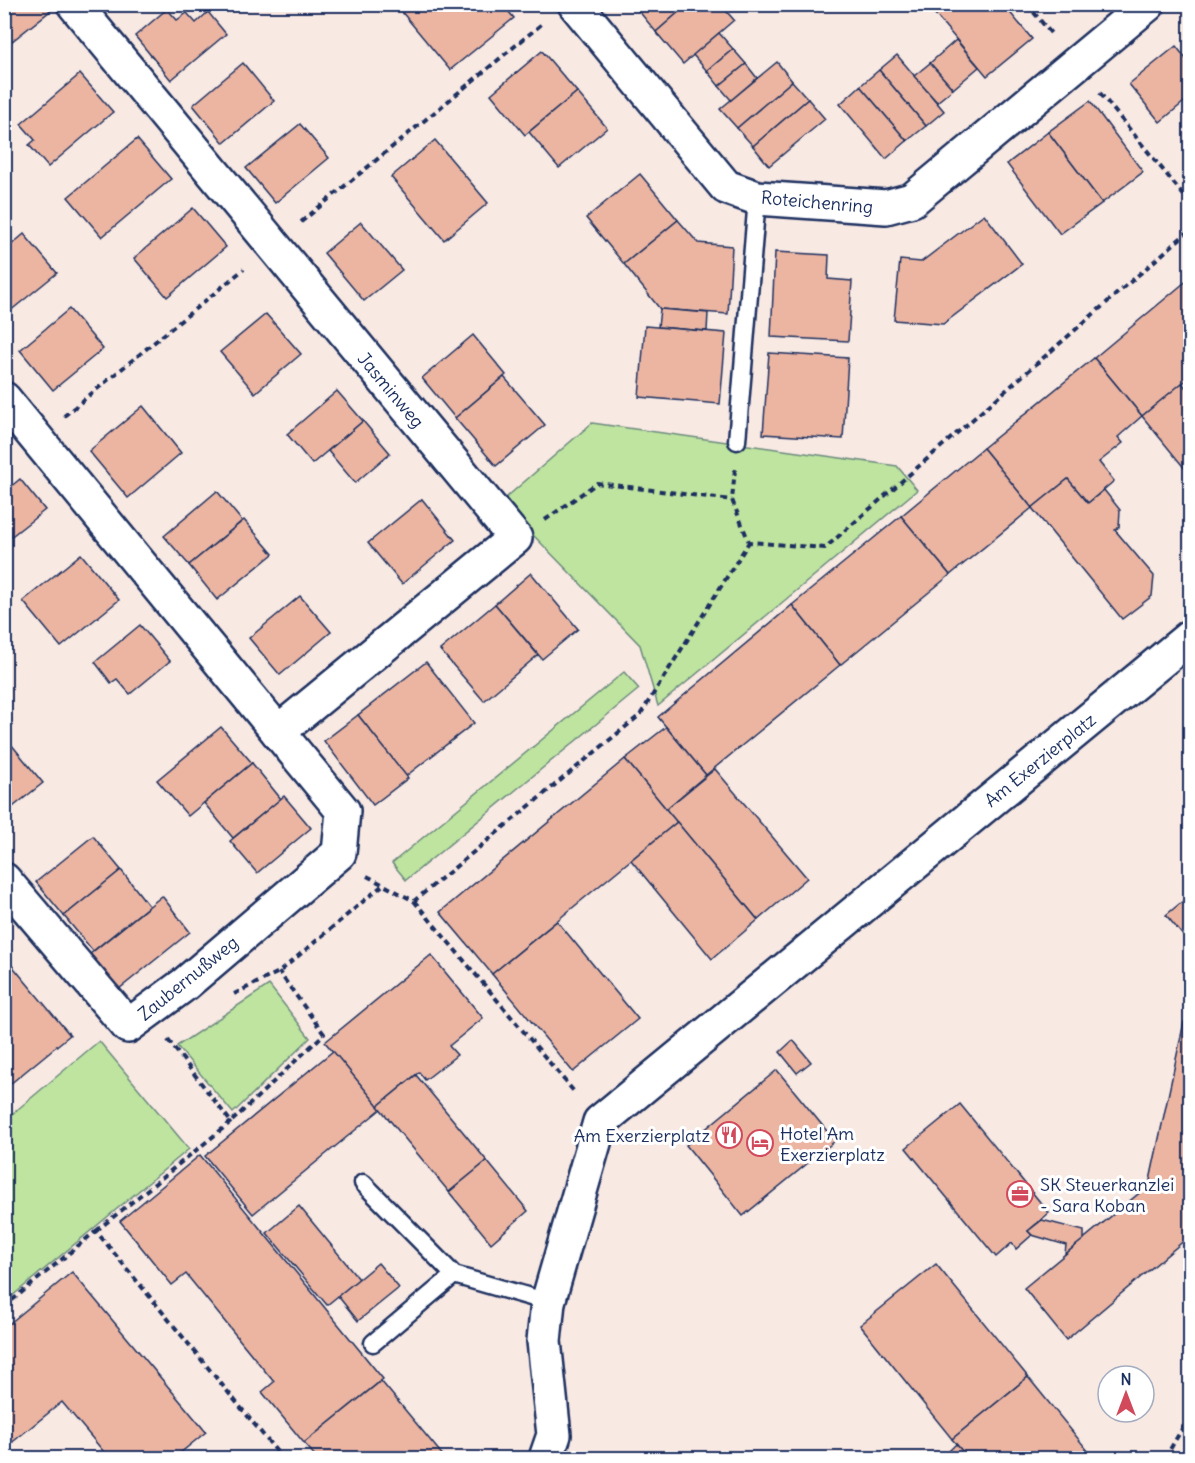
<svg xmlns="http://www.w3.org/2000/svg" width="1195" height="1463" font-family="Delius,sans-serif">
	<style>
		.green { fill: #bee49f; stroke: #6c8a7e; stroke-width: 1.5 }
		.building { fill: #ecb5a2; stroke: #1b2f5e; stroke-width: 1.5 }
		.lines { fill: none; stroke-linecap: round; stroke-linejoin: round }
		.lane-casing { stroke: #1b2f5e; stroke-width: 21 }
		.street-casing { stroke: #1b2f5e; stroke-width: 38 }
		.path { stroke: #1b2f5e; stroke-width: 4; stroke-dasharray: 6 4.5; stroke-linecap: butt }
		.lane { stroke: #fff; stroke-width: 16 }
		.street { stroke: #fff; stroke-width: 33 }
		.labels { text-anchor: middle; dominant-baseline: central; stroke-width: 6; stroke-linejoin: round; paint-order: stroke }
		.street-label { font-size: 18px; fill: #1b2f5e; stroke: #fff }
		.poi-label { font-size: 18px; fill: #1b2f5e; stroke: #fff; text-anchor: start }
	</style>
	<rect width="100%" height="100%" fill="#f9e9e3"/>
	<filter id="ink" filterUnits="userSpaceOnUse"><feTurbulence type="fractalNoise" baseFrequency=".0167" numOctaves="2"/><feDisplacementMap in="SourceGraphic" scale="12" xChannelSelector="R" yChannelSelector="G"/><feConvolveMatrix kernelMatrix="1 2 1 2 8 2 1 2 1" color-interpolation-filters="sRGB"/></filter>
	<g filter="url(#ink)">
		<g class="green">
			<polygon points="592,423 897,466 917,490 658,706 640,645 501,502"/>
			<polygon points="624,672 639,689 406,880 392,863"/>
			<polygon points="269,985 310,1038 233,1113 177,1046"/>
			<polygon points="99,1041 189,1149 5,1302 5,1120"/>
		</g>
		<g class="building">
			<polygon points="4,4 45,4 50,11 11,42 4,33"/>
			<polygon points="502,4 514,18 450,70 396,5"/>
			<polygon points="633,4 688,4 656,32"/>
			<polygon points="688,4 720,4 734,20 683,64 656,32"/>
			<polygon points="932,4 1003,4 1032,39 987,76 929,7"/>
			<polygon points="167,9 177,20 187,13 196,23 208,12 226,34 171,80 135,36"/>
			<polygon points="719,33 733,49 707,71 693,55"/>
			<polygon points="956,40 979,67 953,89 930,63"/>
			<polygon points="1176,46 1190,64 1190,97 1160,122 1129,84"/>
			<polygon points="733,49 746,64 719,86 707,71"/>
			<polygon points="542,51 577,92 525,135 491,94"/>
			<polygon points="897,55 944,111 926,126 879,70"/>
			<polygon points="777,62 792,81 737,128 720,109"/>
			<polygon points="243,63 274,101 224,143 193,105"/>
			<polygon points="930,63 953,89 937,102 914,76"/>
			<polygon points="746,64 757,78 731,100 719,86"/>
			<polygon points="879,70 926,126 907,141 860,86"/>
			<polygon points="80,74 113,112 48,167 29,145 35,140 21,124"/>
			<polygon points="792,81 808,99 753,146 737,128"/>
			<polygon points="860,86 907,141 886,159 840,104"/>
			<polygon points="577,92 607,128 559,168 529,132"/>
			<polygon points="808,99 825,119 769,166 753,146"/>
			<polygon points="1090,101 1143,172 1102,203 1048,132"/>
			<polygon points="300,124 329,158 275,203 246,168"/>
			<polygon points="1048,132 1102,203 1060,234 1007,164"/>
			<polygon points="137,139 171,179 102,237 68,197"/>
			<polygon points="435,140 488,203 444,240 391,177"/>
			<polygon points="640,174 678,220 624,264 586,218"/>
			<polygon points="193,208 226,247 167,297 134,258"/>
			<polygon points="984,214 1022,264 943,324 894,320 900,260 921,262"/>
			<polygon points="678,220 698,243 732,246 728,314 660,309 624,264"/>
			<polygon points="361,222 402,270 364,301 324,253"/>
			<polygon points="24,234 57,273 4,316 4,251"/>
			<polygon points="775,252 829,255 828,279 852,281 848,341 771,337"/>
			<polygon points="1190,278 1190,377 1142,416 1094,358"/>
			<polygon points="69,309 103,349 53,390 20,350"/>
			<polygon points="660,309 708,313 707,331 658,327"/>
			<polygon points="266,314 301,354 255,393 220,352"/>
			<polygon points="645,326 726,333 720,404 639,397"/>
			<polygon points="473,335 506,375 455,418 422,378"/>
			<polygon points="769,353 848,358 843,439 763,434"/>
			<polygon points="1094,358 1142,416 1118,437 1123,443 1099,462 1114,481 1088,503 1068,479 1032,508 983,448"/>
			<polygon points="504,377 545,425 496,466 455,418"/>
			<polygon points="1182,383 1190,393 1190,475 1142,416"/>
			<polygon points="337,391 363,421 312,464 287,434"/>
			<polygon points="143,406 181,453 128,498 89,451"/>
			<polygon points="363,421 390,453 355,483 328,451"/>
			<polygon points="983,448 1032,508 950,575 901,516"/>
			<polygon points="20,479 45,510 4,542 4,492"/>
			<polygon points="1068,479 1088,503 1104,490 1120,510 1119,527 1115,530 1154,576 1152,596 1122,619 1032,508"/>
			<polygon points="217,491 242,521 189,565 164,536"/>
			<polygon points="422,499 455,540 402,584 368,543"/>
			<polygon points="901,516 950,575 840,665 792,605"/>
			<polygon points="244,520 273,554 217,600 189,565"/>
			<polygon points="81,554 119,600 61,647 23,601"/>
			<polygon points="531,573 578,629 542,659 495,604"/>
			<polygon points="300,596 331,632 280,675 249,638"/>
			<polygon points="495,604 538,655 484,701 440,650"/>
			<polygon points="792,605 840,665 706,775 658,717"/>
			<polygon points="140,625 170,661 130,694 117,679 111,683 95,662"/>
			<polygon points="426,662 474,723 406,776 358,715"/>
			<polygon points="358,715 408,778 373,805 324,741"/>
			<polygon points="221,727 252,763 188,816 157,780"/>
			<polygon points="666,727 706,775 666,809 625,759"/>
			<polygon points="6,738 43,783 4,814 4,739"/>
			<polygon points="625,759 677,822 492,974 440,912"/>
			<polygon points="252,763 281,799 233,838 204,803"/>
			<polygon points="715,769 807,878 758,920 666,809"/>
			<polygon points="284,796 311,828 257,873 230,841"/>
			<polygon points="677,822 758,920 712,959 631,860"/>
			<polygon points="93,836 121,870 64,916 36,882"/>
			<polygon points="121,870 149,906 93,951 64,916"/>
			<polygon points="1190,895 1190,944 1166,915"/>
			<polygon points="162,896 190,932 119,989 90,954"/>
			<polygon points="557,921 638,1019 573,1072 492,974"/>
			<polygon points="431,955 483,1018 449,1046 457,1055 425,1080 419,1072 378,1106 325,1042"/>
			<polygon points="4,956 70,1035 4,1089"/>
			<polygon points="1184,1022 1190,1024 1190,1243 1186,1239 1066,1340 1024,1288 1149,1185"/>
			<polygon points="793,1040 811,1062 797,1073 780,1052"/>
			<polygon points="333,1051 381,1109 253,1214 205,1156"/>
			<polygon points="777,1070 835,1141 743,1216 686,1145"/>
			<polygon points="416,1075 487,1161 449,1192 378,1106"/>
			<polygon points="960,1104 1049,1213 1028,1231 1032,1235 1016,1249 1012,1243 996,1257 906,1148"/>
			<polygon points="200,1155 383,1379 304,1443 262,1392 274,1382 186,1274 172,1285 120,1221"/>
			<polygon points="487,1161 528,1211 491,1243 449,1192"/>
			<polygon points="299,1206 359,1279 327,1305 267,1233"/>
			<polygon points="1042,1220 1084,1231 1084,1239 1065,1254 1066,1245 1032,1235 1028,1231"/>
			<polygon points="378,1263 399,1288 358,1321 338,1296"/>
			<polygon points="936,1264 1028,1377 952,1439 860,1325"/>
			<polygon points="72,1272 206,1432 174,1458 109,1458 62,1402 4,1449 4,1328"/>
			<polygon points="1028,1377 1089,1452 1081,1458 968,1458 952,1439"/>
			<polygon points="381,1381 445,1458 317,1458 304,1443"/>
			<polygon points="956,1444 968,1458 942,1458"/>
		</g>
		<g class="lines">
			<defs>
				<g id="lane">
					<polyline points="737,441 757,198"/>
					<polyline points="363,1183 454,1275 548,1302"/>
					<polyline points="373,1343 454,1275"/>
				</g>
				<g id="street">
					<polyline points="74,4 515,538 278,732"/>
					<polyline points="575,4 726,187 757,198 886,207 912,200 1148,4"/>
					<polyline points="4,399 343,811 339,853 185,984 128,1026 4,880"/>
					<polyline points="546,1458 554,1435 544,1341 548,1302 600,1122 1190,637"/>
				</g>
			</defs>
			<use href="#lane" class="lane-casing"/>
			<use href="#street" class="street-casing"/>
			<g class="path">
				<polyline points="1027,4 1053,36"/>
				<polyline points="1100,93 1190,203"/>
				<polyline points="301,222 543,23"/>
				<polyline points="64,416 244,269"/>
				<polyline points="735,469 732,500 749,542 825,548 1190,230"/>
				<polyline points="545,520 597,483 732,500"/>
				<polyline points="367,876 414,901 640,715 749,542"/>
				<polyline points="414,901 576,1094"/>
				<polyline points="234,994 279,972 384,884"/>
				<polyline points="168,1040 231,1122 324,1034 279,972"/>
				<polyline points="96,1231 231,1122"/>
				<polyline points="4,1307 96,1231 282,1458"/>
				<polyline points="270,1458 277,1453"/>
				<polyline points="1165,1458 1190,1415"/>
			</g>
			<use href="#lane" class="lane"/>
			<use href="#street" class="street"/>
		</g>
	</g>
	<defs>
		<symbol id="restaurant-ring" viewBox="-11 -11 22 22"><circle r="9.5" fill="#fff" stroke="#d1495b" stroke-width="1.5"/><path d="M-5-6h1v4h1v-4h1v4h1v-4h1v5L-1.5 .5V6h-2V.5L-5-1ZM5-6V6H3V1.5H1.5Q1.5-4 5-6Z" fill="#d1495b"/></symbol>
		<symbol id="hotel-ring" viewBox="-11 -11 22 22"><circle r="9.5" fill="#fff" stroke="#d1495b" stroke-width="1.5"/><path d="M-6-4.5h1.5V1H6V5H4.5V3h-9V5H-6ZM-4 0a1.8 1.8 0 1 1 3.6 0ZM.5 0V-2.5h3Q6-2.5 6 0Z" fill="#d1495b"/></symbol>
		<symbol id="office-ring" viewBox="-11 -11 22 22"><circle r="9.5" fill="#fff" stroke="#d1495b" stroke-width="1.5"/><path d="M-6-3h4V-5.5h4V-3h4V5H-6ZM-1-4.5V-3h2v-1.5ZM-6 0V1H6V0Z" fill="#d1495b"/></symbol>
	</defs>
	<g fill-rule="evenodd">
		<use href="#restaurant-ring" x="714" y="1120" width="30" height="30"/>
		<use href="#hotel-ring" x="745" y="1128" width="30" height="30"/>
		<use href="#office-ring" x="1005" y="1179" width="30" height="30"/>
	</g>
	<g class="labels">
		<g class="street-label">
			<text transform="translate(817 202) rotate(5)">Roteichenring</text>
			<text transform="translate(391 390) rotate(50)">Jasminweg</text>
			<text transform="translate(1040 760) rotate(-39)">Am Exerzierplatz</text>
			<text transform="translate(188 978) rotate(-39)">Zaubernußweg</text>
		</g>
		<g class="poi-label">
			<text x="780" y="1133">Hotel Am<tspan x="780" dy="21">Exerzierplatz</tspan></text>
			<text x="710" y="1135" text-anchor="end">Am Exerzierplatz</text>
			<text x="1040" y="1184">SK Steuerkanzlei<tspan x="1040" dy="21">- Sara Koban</tspan></text>
		</g>
	</g>
	<rect width="1195" height="1463" fill="none" stroke="#fff" stroke-width="24"/>
	<rect x="12" y="12" width="1171" height="1439" fill="none" stroke="#1b2f5e" stroke-width="2" filter="url(#ink)"/>
	<g transform="translate(1126 1394)"><circle r="28" fill="#ffffff" stroke="#a4acbf" stroke-width="1.5"/>
	<path d="M0-4.5L10 22L0 15L-10 22Z" fill="#d1495b"/>
	<text y="-9" font-size="16" font-weight="bold" text-anchor="middle" fill="#1b2f5e">N</text>
	</g>
</svg>
